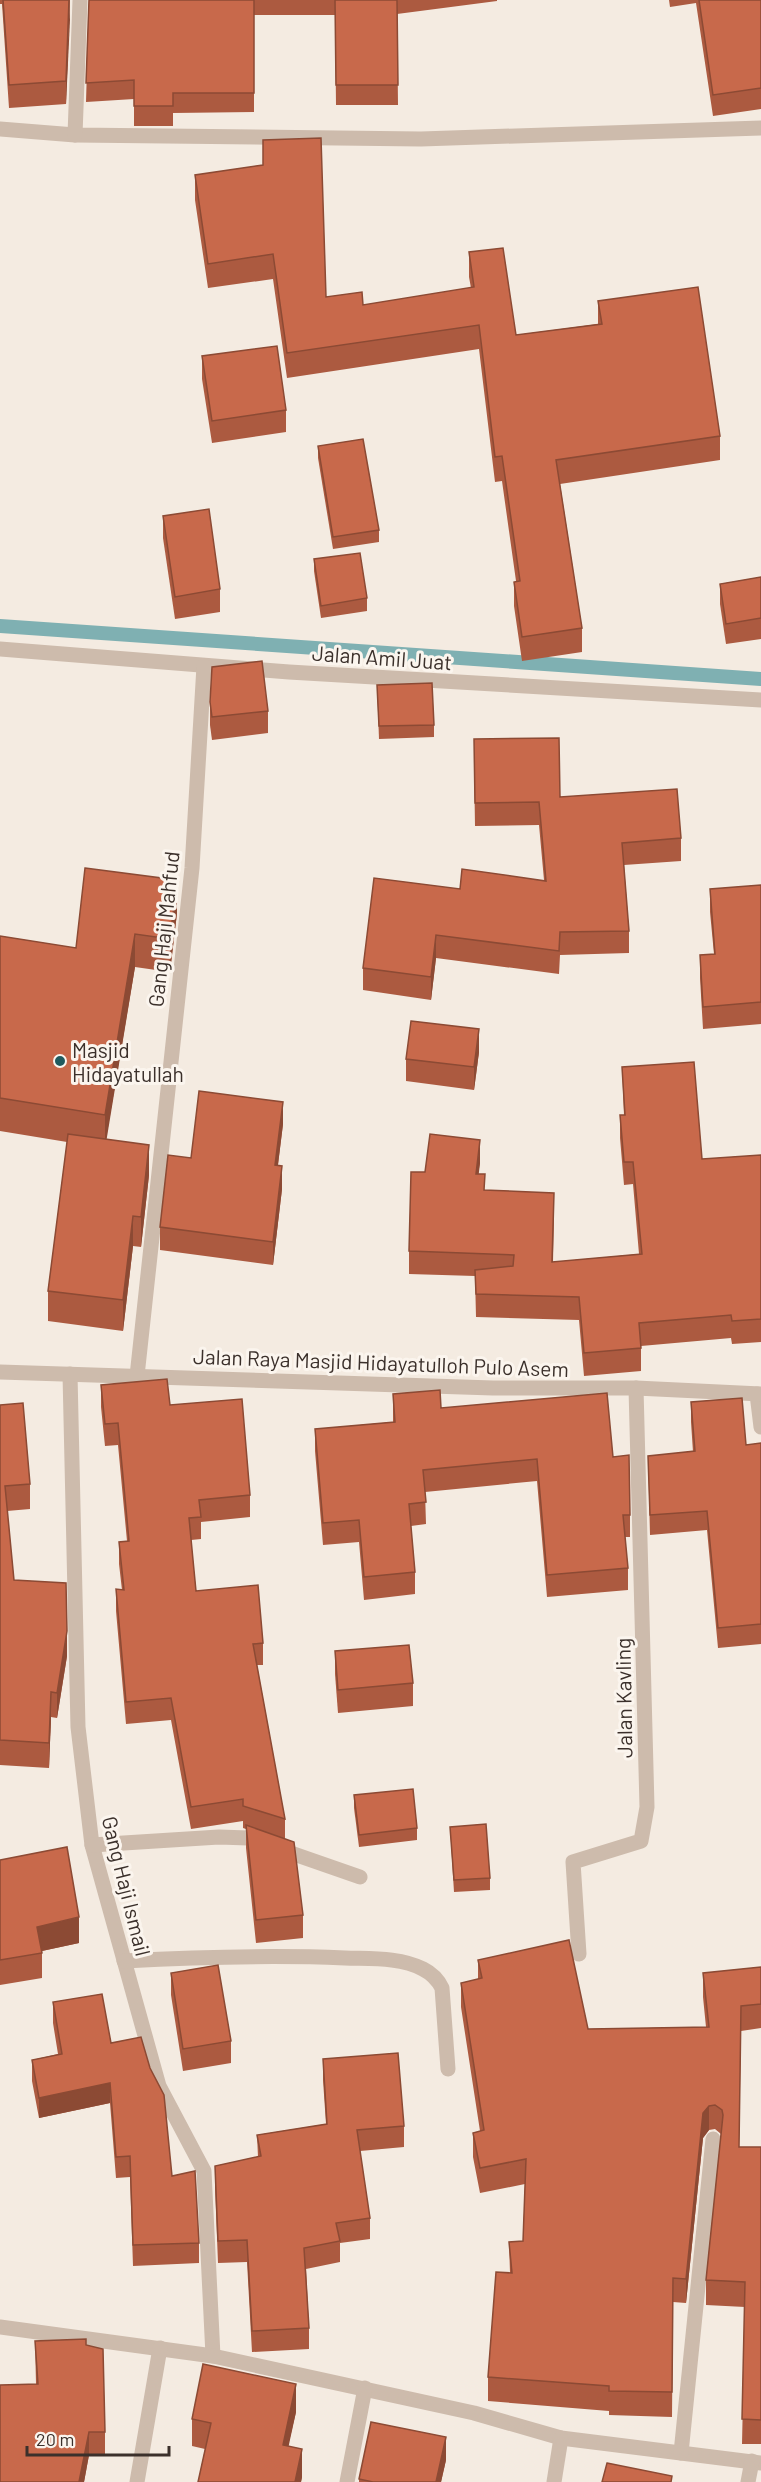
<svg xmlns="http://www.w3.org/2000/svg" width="761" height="2482" font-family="Barlow,sans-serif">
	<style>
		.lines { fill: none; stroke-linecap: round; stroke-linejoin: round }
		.stream { stroke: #7fb0b2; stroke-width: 14 }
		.minor { stroke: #cdbbac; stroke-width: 15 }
		.tertiary { stroke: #cdbbac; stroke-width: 15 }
		.wall { fill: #ac5a40 }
		.shaded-wall { fill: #8c4a34 }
		.building { fill: #c8694b; stroke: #8c4a34; stroke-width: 1.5 }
		.poi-dot { fill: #1f5a5e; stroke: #fbf5ee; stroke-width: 2 }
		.labels { text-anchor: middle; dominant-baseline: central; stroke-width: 6; stroke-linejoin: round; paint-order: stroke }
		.street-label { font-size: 21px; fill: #3b302b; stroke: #fbf5ee }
		.poi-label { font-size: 21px; fill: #3b302b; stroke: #fbf5ee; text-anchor: start }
	</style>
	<rect width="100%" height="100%" fill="#f4ebe1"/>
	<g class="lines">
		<polyline class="stream" points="0,626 761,679"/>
		<g class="minor">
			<polyline points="0,129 75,135 421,139 761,128"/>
			<polyline points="75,135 80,0"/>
			<polyline points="0,649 289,672 761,700"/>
			<polyline points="70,1374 78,1727 92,1845 159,2086 204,2171 213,2356"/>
			<polyline points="137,1376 192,868 204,666"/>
			<polyline points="757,1394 761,1427"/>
			<polyline points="92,1845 219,1837 248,1838 360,1877"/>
			<polyline points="579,1954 573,1862 641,1841 647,1807 636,1388"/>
			<path d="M124,1961C198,1957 271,1955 345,1958C370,1959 400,1957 423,1969C431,1973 438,1980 442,1988L448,2069"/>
			<polyline points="0,2327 213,2356 474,2413 561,2438 761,2463"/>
			<polyline points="681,2453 713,2139"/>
			<polyline points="137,2482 160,2348"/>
			<polyline points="347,2482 365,2388"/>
			<polyline points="554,2482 561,2438"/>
			<polyline points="748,2482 752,2461"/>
		</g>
		<polyline class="tertiary" points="0,1372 493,1388 636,1388 761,1394"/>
	</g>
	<g class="wall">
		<polygon points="0,0 70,0 66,104 9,108 2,4 0,4"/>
		<polygon points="89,0 497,0 497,1 397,14 398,105 336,105 335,15 254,15 254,112 173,113 173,126 134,126 134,99 86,102"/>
		<polygon points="669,0 761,0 761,109 713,116 696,3 670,7"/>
		<polygon points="263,140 326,297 363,305 471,288 469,277 469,252 516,335 598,324 598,301 720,436 720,460 560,484 582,628 582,652 522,661 514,606 514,582 516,581 502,481 495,482 479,349 287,378 273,279 208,288 195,200 195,175 263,165"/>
		<polygon points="202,356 286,410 286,432 212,443 202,379"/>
		<polygon points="318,446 379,530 379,542 333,549 318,458"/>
		<polygon points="163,516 220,589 220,612 175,619 163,538"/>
		<polygon points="314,559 367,598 367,611 321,618 314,571"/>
		<polygon points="761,577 761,639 726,644 720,604 720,584"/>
		<polygon points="377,685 434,725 434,737 379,739"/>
		<polygon points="210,702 268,711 268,733 212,740 210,725"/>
		<polygon points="474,762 560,797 681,838 681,861 624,865 629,931 629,953 560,955 559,974 436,958 431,1000 363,990 363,968 460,889 544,880 539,825 475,826"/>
		<polygon points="761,885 761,1024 703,1029 700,978 700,955 714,954 710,912 710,889"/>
		<polygon points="177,913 170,972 135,967 106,1139 149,1175 141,1247 133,1246 123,1331 48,1321 48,1291 67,1142 0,1131 0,936 76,948"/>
		<polygon points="479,1052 474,1090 406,1081 406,1059"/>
		<polygon points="622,1067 702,1159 761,1155 761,1342 732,1344 731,1338 641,1346 641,1371 584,1376 579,1320 476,1317 475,1276 409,1274 409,1251 425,1172 480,1163 478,1174 485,1191 554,1216 553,1262 639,1254 633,1184 624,1185 620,1138 620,1115 624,1115"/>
		<polygon points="283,1124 278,1165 282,1189 273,1265 160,1250 160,1227 191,1158"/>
		<polygon points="101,1385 170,1405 250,1495 250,1517 201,1522 201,1539 191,1540 196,1591 263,1643 263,1665 257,1665 285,1819 285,1839 303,1915 303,1938 256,1943 246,1848 246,1829 243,1828 243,1821 191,1829 171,1720 126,1724 116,1611 116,1589 122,1590 119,1564 119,1542 127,1541 118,1445 105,1446 101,1407"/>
		<polygon points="393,1394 613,1457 630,1515 630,1537 625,1537 628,1568 628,1590 547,1597 537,1481 425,1492 426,1524 411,1526 415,1572 415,1594 364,1600 359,1542 323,1545 315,1451 315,1429 393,1422"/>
		<polygon points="691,1402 746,1445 761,1443 761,1644 718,1648 707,1530 650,1535 648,1456 693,1452 691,1422"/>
		<polygon points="0,1405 30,1484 30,1509 7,1511 14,1580 67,1656 57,1718 51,1717 49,1768 0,1765"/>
		<polygon points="335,1651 413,1683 413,1706 338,1713 335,1674"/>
		<polygon points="354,1795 417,1828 417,1840 359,1847 354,1808"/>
		<polygon points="450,1827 490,1878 490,1890 454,1892"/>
		<polygon points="0,1860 79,1943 42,1951 42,1978 0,1985"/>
		<polygon points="478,1960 588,2029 706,2027 703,1997 703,1973 761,1967 761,2028 741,2031 739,2147 761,2147 761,2444 742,2444 745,2307 706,2305 706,2280 721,2134 715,2129 709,2130 703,2138 686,2303 673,2302 672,2417 609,2415 609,2411 488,2401 488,2377 510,2273 509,2242 523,2241 525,2184 480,2193 473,2157 473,2133 480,2131 461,2007 461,1983 478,1979"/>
		<polygon points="171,1973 231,2041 231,2063 183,2071 171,1995"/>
		<polygon points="53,2002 111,2043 172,2176 199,2243 199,2263 133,2266 130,2177 116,2178 110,2103 39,2118 32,2081 32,2060 58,2054 53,2023"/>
		<polygon points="323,2059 404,2126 404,2147 360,2151 370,2218 370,2239 340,2243 340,2262 306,2269 309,2328 309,2349 252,2352 247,2262 218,2263 215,2187 215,2166 258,2157 257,2135 326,2124 323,2080"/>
		<polygon points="35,2341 86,2345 105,2432 105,2454 89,2455 84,2482 0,2482 36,2384"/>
		<polygon points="296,2412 288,2446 302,2477 301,2482 198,2482 205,2449 192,2446 192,2419"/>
		<polygon points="446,2460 441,2482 359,2482 359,2479"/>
	</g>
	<g class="shaded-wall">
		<polygon points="70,0 70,20 66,104 66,81"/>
		<polygon points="177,880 177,913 170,972 170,939"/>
		<polygon points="135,934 135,967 105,1149 105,1115"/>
		<polygon points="436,935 436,958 431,1000 431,977"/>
		<polygon points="479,1029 479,1052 474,1090 474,1067"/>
		<polygon points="283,1102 283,1124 275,1188 275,1165"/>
		<polygon points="480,1140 480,1163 476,1197 476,1174"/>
		<polygon points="149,1145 149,1175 141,1247 141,1217"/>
		<polygon points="282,1166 282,1189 273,1265 273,1242"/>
		<polygon points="133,1216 133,1246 123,1331 123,1300"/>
		<polygon points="67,1631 67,1656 57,1718 57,1693"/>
		<polygon points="51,1692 51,1717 49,1768 49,1743"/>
		<polygon points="79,1917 79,1943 37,1952 37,1927"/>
		<polygon points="110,2083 110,2103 39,2118 39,2098"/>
		<polygon points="709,2106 709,2130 703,2138 686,2303 686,2279 703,2113"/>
		<polygon points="296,2384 296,2412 283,2472 283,2445"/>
		<polygon points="89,2432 89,2455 84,2482 79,2482"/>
		<polygon points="446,2437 446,2460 441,2482 436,2482"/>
		<polygon points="302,2449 302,2477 301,2482 295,2482"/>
	</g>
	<g class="building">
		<polygon points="3,0 69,0 66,81 9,85"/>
		<polygon points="89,0 254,0 254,93 173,93 173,106 134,106 134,80 86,83"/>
		<polygon points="335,0 397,0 398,85 336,85"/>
		<polygon points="699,0 761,0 761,88 713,95"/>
		<polygon points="321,138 326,297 362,292 363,305 474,287 469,252 503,248 516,335 602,324 598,301 698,287 720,436 556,460 582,628 522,637 514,582 520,581 502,456 495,457 479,325 287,353 273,254 208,264 195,175 263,165 263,140"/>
		<polygon points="277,346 286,410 212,421 202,356"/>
		<polygon points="363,439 379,530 333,537 318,446"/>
		<polygon points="209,509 220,589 175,597 163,516"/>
		<polygon points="360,553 367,598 321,606 314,559"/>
		<polygon points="761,577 761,618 726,624 720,584"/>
		<polygon points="262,661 268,711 212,717 210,702 212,667"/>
		<polygon points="432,683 434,725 379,726 377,685"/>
		<polygon points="559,738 560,797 677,789 681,838 622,843 629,931 560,932 559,951 436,935 431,977 363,968 374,878 460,889 462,869 546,881 539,802 475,803 474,739"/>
		<polygon points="85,868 177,880 170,939 135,934 105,1115 0,1098 0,936 76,948"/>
		<polygon points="761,885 761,1002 703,1007 700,955 715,954 710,889"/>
		<polygon points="411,1021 479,1029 474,1067 406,1059"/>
		<polygon points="694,1062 702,1159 761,1155 761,1319 732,1321 731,1315 639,1323 641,1348 584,1353 579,1297 476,1294 475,1270 513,1266 514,1255 409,1251 411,1172 425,1172 430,1134 480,1140 476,1174 485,1174 484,1190 554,1193 552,1262 642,1254 633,1162 624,1162 620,1115 625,1115 622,1067"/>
		<polygon points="199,1091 283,1102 275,1165 282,1166 273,1242 160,1227 168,1155 191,1158"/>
		<polygon points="68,1134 149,1145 141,1217 133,1216 123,1300 48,1291"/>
		<polygon points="167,1379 170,1405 242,1399 250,1495 199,1500 201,1517 189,1518 196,1591 258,1585 263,1643 253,1644 285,1819 243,1806 243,1799 191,1807 171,1698 126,1702 116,1589 124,1590 119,1542 129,1541 118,1423 105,1424 101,1385"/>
		<polygon points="440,1390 441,1408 607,1393 613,1457 629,1455 630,1515 623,1515 628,1568 547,1575 537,1459 423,1470 426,1502 409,1504 415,1572 364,1577 359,1520 323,1523 315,1429 395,1422 393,1394"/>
		<polygon points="742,1398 746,1445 761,1443 761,1624 718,1628 707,1511 650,1515 648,1456 695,1451 691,1402"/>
		<polygon points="23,1403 30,1484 5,1486 14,1580 66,1583 67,1631 57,1693 51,1692 49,1743 0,1740 0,1405"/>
		<polygon points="409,1645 413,1683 338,1690 335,1651"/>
		<polygon points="413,1789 417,1828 359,1835 354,1795"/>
		<polygon points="486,1824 490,1878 454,1880 450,1827"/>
		<polygon points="246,1825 294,1842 303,1915 256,1920"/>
		<polygon points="67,1847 79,1917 37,1927 42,1953 0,1960 0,1860"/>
		<polygon points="569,1940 588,2029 709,2027 703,1973 761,1967 761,2004 741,2006 739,2147 761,2147 761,2420 742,2419 745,2282 706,2280 723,2115 722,2110 715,2105 709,2106 703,2113 686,2279 673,2278 672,2392 609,2391 609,2386 488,2377 496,2272 512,2273 509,2242 523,2241 526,2159 480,2168 473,2133 484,2130 461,1983 482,1978 478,1960"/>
		<polygon points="218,1965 231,2041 183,2049 171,1973"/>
		<polygon points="102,1994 111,2043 141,2037 150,2068 164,2095 172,2176 195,2171 199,2243 133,2245 130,2156 116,2157 110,2083 39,2098 32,2060 62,2054 53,2002"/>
		<polygon points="398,2053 404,2126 357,2130 370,2218 336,2223 340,2241 304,2248 309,2328 252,2331 247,2240 218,2241 215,2166 261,2156 257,2135 327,2124 323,2059"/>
		<polygon points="86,2339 86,2345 103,2349 105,2432 89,2432 79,2482 0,2482 0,2385 38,2384 35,2341"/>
		<polygon points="203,2364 296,2384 283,2445 302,2449 295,2482 198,2482 211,2423 192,2419"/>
		<polygon points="371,2422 446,2437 436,2482 373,2482 359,2479"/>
		<polygon points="607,2463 672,2476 671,2482 602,2482"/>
	</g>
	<circle class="poi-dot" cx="60" cy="1061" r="6"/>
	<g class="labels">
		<g class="street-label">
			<text transform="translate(382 657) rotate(4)">Jalan Amil Juat</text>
			<text transform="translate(163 929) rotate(-84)">Gang Haji Mahfud</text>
			<text transform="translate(381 1362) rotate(2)">Jalan Raya Masjid Hidayatulloh Pulo Asem</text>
			<text transform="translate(623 1698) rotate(-91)">Jalan Kavling</text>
			<text transform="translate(127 1886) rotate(76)">Gang Haji Ismail</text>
		</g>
		<g class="poi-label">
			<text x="72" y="1049">Masjid<tspan x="72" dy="24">Hidayatullah</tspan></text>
		</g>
	</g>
	<path d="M27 2446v9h142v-9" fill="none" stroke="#3b302b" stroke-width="3"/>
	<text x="36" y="2446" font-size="18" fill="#3b302b" stroke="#fbf5ee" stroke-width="4.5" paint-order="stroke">20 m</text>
</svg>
